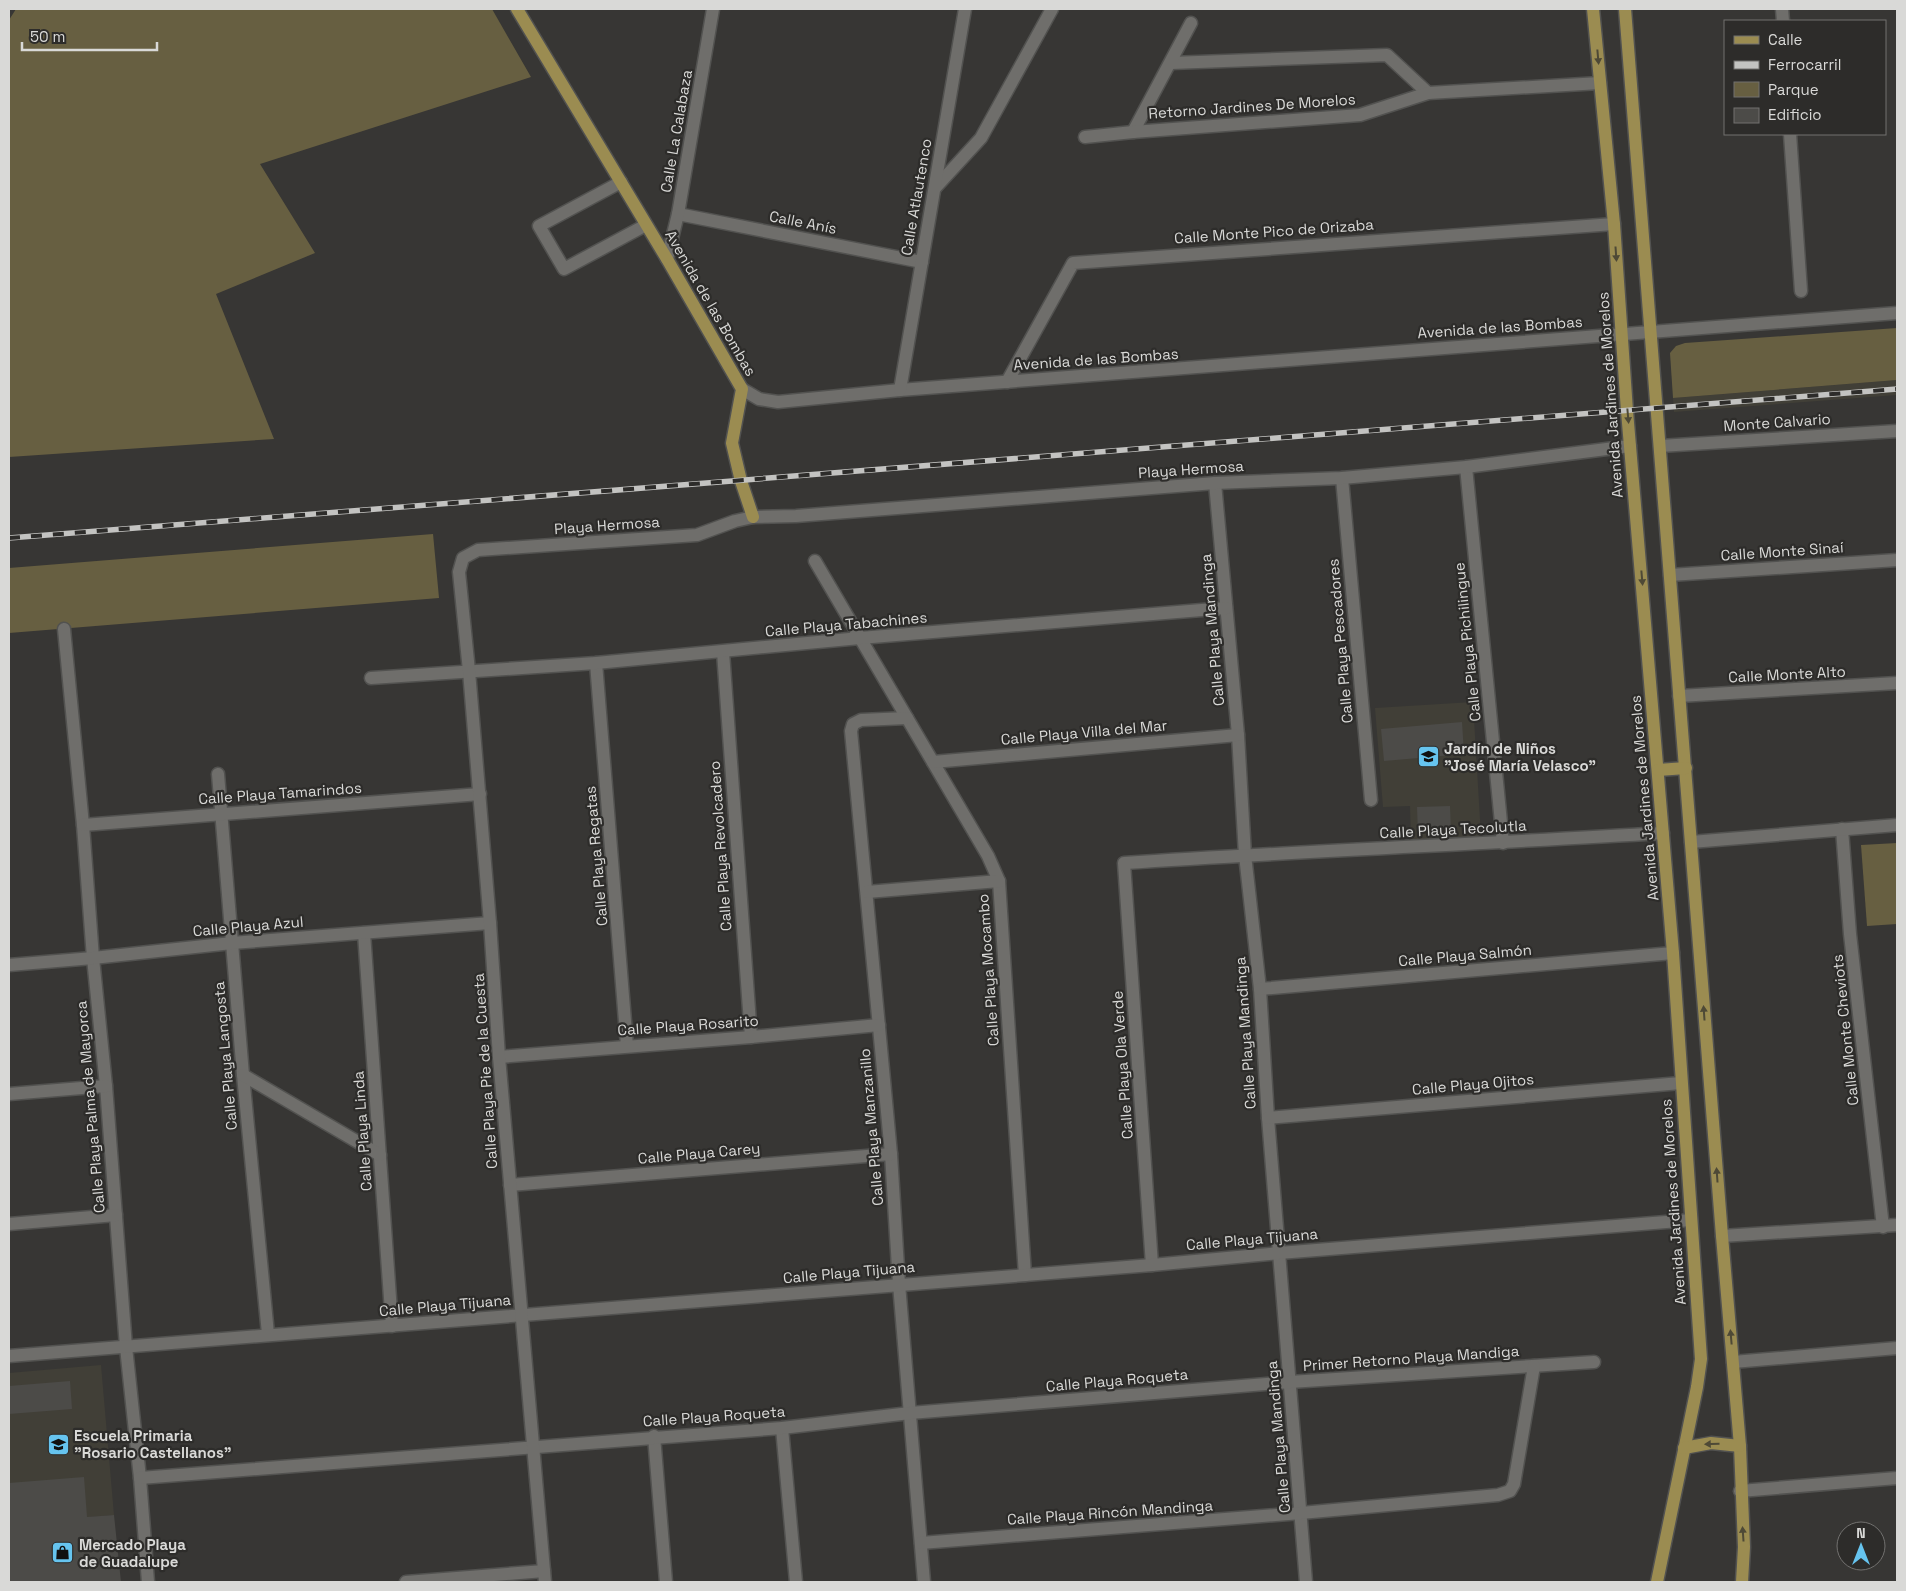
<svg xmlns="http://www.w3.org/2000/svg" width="1906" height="1591" font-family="'Space Grotesk',sans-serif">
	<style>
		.built { fill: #413f37 }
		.green { fill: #675f41 }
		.building { fill: #4c4b48 }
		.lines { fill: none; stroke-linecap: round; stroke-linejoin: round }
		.minor-casing { stroke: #525250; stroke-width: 15 }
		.major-casing { stroke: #525250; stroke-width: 15 }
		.minor { stroke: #6f6e6b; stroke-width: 12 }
		.major { stroke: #9b8c51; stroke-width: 12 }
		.rail-casing { stroke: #c3c3c1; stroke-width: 5.5 }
		.rail { stroke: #2d2c2a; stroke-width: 4; stroke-dasharray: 11; stroke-linecap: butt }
		.oneway { fill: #4e4936 }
		.labels { text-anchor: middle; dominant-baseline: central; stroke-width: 4.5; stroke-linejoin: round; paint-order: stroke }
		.street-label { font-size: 15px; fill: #d9d9d7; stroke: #2d2c2a }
		.poi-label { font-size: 15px; font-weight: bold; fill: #d9d9d7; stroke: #2d2c2a; text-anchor: start }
	</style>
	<rect width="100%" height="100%" fill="#373634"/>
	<g class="built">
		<polygon points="1897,380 1897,395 1674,412 1673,398"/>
		<polygon points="1473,702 1481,836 1411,842 1410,806 1383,807 1375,708"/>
		<polygon points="101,1365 114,1515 9,1524 9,1373"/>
	</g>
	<g class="green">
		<polygon points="16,9 492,9 531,77 260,164 315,253 216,294 274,439 9,457 9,20"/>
		<polygon points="1897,328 1897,380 1673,398 1670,353 1676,346 1685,343"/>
		<polygon points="433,534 439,598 9,633 9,568"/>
		<polygon points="1897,843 1897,924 1867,926 1861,845"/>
	</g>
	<g class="building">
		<polygon points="1462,722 1464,754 1384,761 1381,729"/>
		<polygon points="1450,806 1451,832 1418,833 1417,807"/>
		<polygon points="70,1381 72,1409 9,1414 9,1386"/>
		<polygon points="84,1477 87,1517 114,1515 121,1582 9,1582 9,1483"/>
	</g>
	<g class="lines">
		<defs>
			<g id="minor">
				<polyline points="1782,9 1783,21"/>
				<polyline points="1171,63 1387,55 1428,93"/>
				<polyline points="1133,132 1191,23"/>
				<polyline points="1790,134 1801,291"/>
				<polyline points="1085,137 1133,132 1360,115 1428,93 1600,83"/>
				<polyline points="621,182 539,226 564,269 646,225"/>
				<polyline points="936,187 981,138 1052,9"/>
				<polyline points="678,214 922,262"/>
				<polyline points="667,259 678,214 713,9"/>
				<polyline points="1007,382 1073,263 1614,224"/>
				<polyline points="742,389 759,399 778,402 900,390 1897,313"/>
				<polyline points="900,390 965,9"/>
				<polyline points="1660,446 1897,431"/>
				<polyline points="1466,467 1503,843"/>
				<polyline points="1342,478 1371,800"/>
				<polyline points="1215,483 1238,735 1245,855 1260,989 1268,1118 1306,1582"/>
				<polyline points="815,561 988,856 999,881 1025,1275"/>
				<polyline points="1670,575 1897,560"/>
				<polyline points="64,629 83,825 93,958 106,1086 126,1347 140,1478 148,1582"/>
				<polyline points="723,652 751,1037"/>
				<polyline points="596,663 627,1046"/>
				<polyline points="371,678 596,663 860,638 1226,608"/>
				<polyline points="1679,696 1897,683"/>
				<polyline points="907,718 861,720 853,724 851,731 891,1154 899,1284 924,1582"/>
				<polyline points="933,762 1238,735"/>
				<polyline points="218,774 243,1075 268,1334"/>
				<polyline points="83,825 480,794"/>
				<polyline points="1842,829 1850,934 1883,1227"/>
				<polyline points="1691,842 1897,825"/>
				<polyline points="867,892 999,881"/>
				<polyline points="364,933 392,1326"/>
				<polyline points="9,965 93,958 232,943 490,923"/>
				<polyline points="1260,989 1673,953"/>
				<polyline points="499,1057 751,1037 879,1025"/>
				<polyline points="243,1075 380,1155"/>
				<polyline points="9,1094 106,1086"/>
				<polyline points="1268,1118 1681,1083"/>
				<polyline points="510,1185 891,1154"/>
				<polyline points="9,1224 116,1215"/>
				<polyline points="1722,1236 1897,1225"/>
				<path d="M1152,1265L1124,863C1303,851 1483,844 1663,833"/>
				<polyline points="9,1356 1152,1265 1279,1253 1691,1220"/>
				<polyline points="1733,1362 1897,1348"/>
				<polyline points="782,1428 796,1582"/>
				<polyline points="654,1436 666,1582"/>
				<polyline points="140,1478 782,1428 910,1413 1290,1382 1594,1362"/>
				<polyline points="1740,1491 1897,1478"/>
				<polyline points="921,1543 1301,1513 1498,1495 1510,1491 1514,1484 1534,1366"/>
				<polyline points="406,1582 544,1571"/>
				<polyline points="545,1582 499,1057 490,923 469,671 459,572 463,558 478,550 697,535 735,521 753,517 796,516 1215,483 1342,478 1466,467 1630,446"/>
			</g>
			<g id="major">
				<polyline points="517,9 667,259 742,389 732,443 741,481 753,517"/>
				<polyline points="1593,9 1614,224 1627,411 1673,953 1701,1359 1697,1387 1657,1582"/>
				<polyline points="1625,9 1722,1236 1740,1446 1744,1547 1742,1582"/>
				<polyline points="1658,770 1686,768"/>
				<polyline points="1684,1448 1711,1443 1740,1446"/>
			</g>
		</defs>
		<use href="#minor" class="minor-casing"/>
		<use href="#major" class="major-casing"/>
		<use href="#minor" class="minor"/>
		<use href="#major" class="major"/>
		<defs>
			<polyline id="rail" points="9,538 1897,389"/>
		</defs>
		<use href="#rail" class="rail-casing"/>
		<use href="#rail" class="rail"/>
	</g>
	<defs><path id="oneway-solid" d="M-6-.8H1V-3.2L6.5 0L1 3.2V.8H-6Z" transform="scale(1.25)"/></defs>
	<g class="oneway">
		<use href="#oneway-solid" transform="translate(1598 57) rotate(85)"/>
		<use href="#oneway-solid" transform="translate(1616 254) rotate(86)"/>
		<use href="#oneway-solid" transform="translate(1628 416) rotate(85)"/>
		<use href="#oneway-solid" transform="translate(1642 578) rotate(85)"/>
		<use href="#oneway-solid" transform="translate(1704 1013) rotate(-94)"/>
		<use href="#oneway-solid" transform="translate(1717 1175) rotate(-94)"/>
		<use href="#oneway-solid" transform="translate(1731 1337) rotate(-95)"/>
		<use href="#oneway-solid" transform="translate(1712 1444) rotate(178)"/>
		<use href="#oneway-solid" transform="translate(1743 1534) rotate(-94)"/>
	</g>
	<defs>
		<symbol id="school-square" viewBox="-11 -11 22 22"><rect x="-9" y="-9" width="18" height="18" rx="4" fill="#66c4ef" stroke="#2d2c2a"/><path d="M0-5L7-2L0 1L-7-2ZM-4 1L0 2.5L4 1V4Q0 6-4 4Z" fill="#111"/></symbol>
		<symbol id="shop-square" viewBox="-11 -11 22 22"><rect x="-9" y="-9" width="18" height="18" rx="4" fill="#66c4ef" stroke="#2d2c2a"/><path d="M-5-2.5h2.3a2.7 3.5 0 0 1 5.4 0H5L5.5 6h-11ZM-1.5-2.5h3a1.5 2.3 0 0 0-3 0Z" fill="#111"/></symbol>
	</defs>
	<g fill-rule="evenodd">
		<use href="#school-square" x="1416" y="744" width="25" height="25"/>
		<use href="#school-square" x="46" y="1432" width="25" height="25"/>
		<use href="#shop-square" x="50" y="1540" width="25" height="25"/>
	</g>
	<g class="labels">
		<g class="street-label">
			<text transform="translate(1252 106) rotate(-4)">Retorno Jardines De Morelos</text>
			<text transform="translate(676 131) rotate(-80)">Calle La Calabaza</text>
			<text transform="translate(916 197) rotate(-80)">Calle Atlautenco</text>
			<text transform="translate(803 222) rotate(11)">Calle Anís</text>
			<text transform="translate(1274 231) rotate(-4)">Calle Monte Pico de Orizaba</text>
			<text transform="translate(711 303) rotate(60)">Avenida de las Bombas</text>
			<text transform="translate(1500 327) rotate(-4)">Avenida de las Bombas</text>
			<text transform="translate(1096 359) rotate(-4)">Avenida de las Bombas</text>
			<text transform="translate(1610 395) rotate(-94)">Avenida Jardines de Morelos</text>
			<text transform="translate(1777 422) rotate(-4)">Monte Calvario</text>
			<text transform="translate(1191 469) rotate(-4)">Playa Hermosa</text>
			<text transform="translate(607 525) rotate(-4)">Playa Hermosa</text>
			<text transform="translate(1782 551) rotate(-4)">Calle Monte Sinaí</text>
			<text transform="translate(846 624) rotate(-5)">Calle Playa Tabachines</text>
			<text transform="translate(1212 630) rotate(-95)">Calle Playa Mandinga</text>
			<text transform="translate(1340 641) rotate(-95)">Calle Playa Pescadores</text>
			<text transform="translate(1467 642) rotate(-96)">Calle Playa Pichilingue</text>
			<text transform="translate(1787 674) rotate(-3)">Calle Monte Alto</text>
			<text transform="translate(1084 732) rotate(-5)">Calle Playa Villa del Mar</text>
			<text transform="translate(280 793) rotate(-4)">Calle Playa Tamarindos</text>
			<text transform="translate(1644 798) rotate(-95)">Avenida Jardines de Morelos</text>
			<text transform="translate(1453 829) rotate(-3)">Calle Playa Tecolutla</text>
			<text transform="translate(720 846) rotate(-94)">Calle Playa Revolcadero</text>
			<text transform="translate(596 856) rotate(-95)">Calle Playa Regatas</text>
			<text transform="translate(248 926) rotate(-5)">Calle Playa Azul</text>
			<text transform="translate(1465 955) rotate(-5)">Calle Playa Salmón</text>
			<text transform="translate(988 970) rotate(-94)">Calle Playa Mocambo</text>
			<text transform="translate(688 1025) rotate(-4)">Calle Playa Rosarito</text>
			<text transform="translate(1845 1030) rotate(-96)">Calle Monte Cheviots</text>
			<text transform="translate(1245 1033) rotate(-94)">Calle Playa Mandinga</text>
			<text transform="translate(225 1056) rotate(-95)">Calle Playa Langosta</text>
			<text transform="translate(1122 1065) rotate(-94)">Calle Playa Ola Verde</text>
			<text transform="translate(485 1071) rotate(-94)">Calle Playa Pie de la Cuesta</text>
			<text transform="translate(1473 1084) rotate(-5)">Calle Playa Ojitos</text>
			<text transform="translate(90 1107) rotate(-95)">Calle Playa Palma de Mayorca</text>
			<text transform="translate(871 1127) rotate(-95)">Calle Playa Manzanillo</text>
			<text transform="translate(362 1131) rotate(-94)">Calle Playa Linda</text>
			<text transform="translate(699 1153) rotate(-5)">Calle Playa Carey</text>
			<text transform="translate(1673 1202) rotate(-94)">Avenida Jardines de Morelos</text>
			<text transform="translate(1252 1239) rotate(-5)">Calle Playa Tijuana</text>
			<text transform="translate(849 1272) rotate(-5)">Calle Playa Tijuana</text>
			<text transform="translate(445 1305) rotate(-5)">Calle Playa Tijuana</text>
			<text transform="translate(1411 1358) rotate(-4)">Primer Retorno Playa Mandiga</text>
			<text transform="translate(1117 1380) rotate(-5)">Calle Playa Roqueta</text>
			<text transform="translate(714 1416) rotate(-4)">Calle Playa Roqueta</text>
			<text transform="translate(1278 1437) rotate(-95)">Calle Playa Mandinga</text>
			<text transform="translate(1110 1512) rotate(-4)">Calle Playa Rincón Mandinga</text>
		</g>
		<g class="poi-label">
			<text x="1444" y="748">Jardín de Niños<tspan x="1444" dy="17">"José María Velasco"</tspan></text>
			<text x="74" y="1435">Escuela Primaria<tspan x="74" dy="17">"Rosario Castellanos"</tspan></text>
			<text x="79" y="1544">Mercado Playa<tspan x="79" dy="17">de Guadalupe</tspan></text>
		</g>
	</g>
	<rect width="1906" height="1591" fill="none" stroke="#d9d9d7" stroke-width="20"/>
	<rect x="1724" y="20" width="162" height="115" fill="#2d2c2a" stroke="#72716f"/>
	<rect x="1734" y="36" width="25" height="8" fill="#9b8c51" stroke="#72716f"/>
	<text x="1768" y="45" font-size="15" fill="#d9d9d7">Calle</text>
	<rect x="1734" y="61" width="25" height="8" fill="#c3c3c1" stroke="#72716f"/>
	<text x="1768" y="70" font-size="15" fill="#d9d9d7">Ferrocarril</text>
	<rect x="1734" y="82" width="25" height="15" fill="#675f41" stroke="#72716f"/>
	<text x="1768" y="95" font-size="15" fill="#d9d9d7">Parque</text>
	<rect x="1734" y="108" width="25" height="15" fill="#4c4b48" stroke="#72716f"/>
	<text x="1768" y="120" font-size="15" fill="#d9d9d7">Edificio</text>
	<g transform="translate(1861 1546)"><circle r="24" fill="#2d2c2a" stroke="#72716f"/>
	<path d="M0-4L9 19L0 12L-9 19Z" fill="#66c4ef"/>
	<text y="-8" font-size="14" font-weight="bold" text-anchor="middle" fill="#d9d9d7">N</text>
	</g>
	<path d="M22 42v8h135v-8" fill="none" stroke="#d9d9d7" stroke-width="2.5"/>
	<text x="30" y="42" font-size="15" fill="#d9d9d7" stroke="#2d2c2a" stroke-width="4" paint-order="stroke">50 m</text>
</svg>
